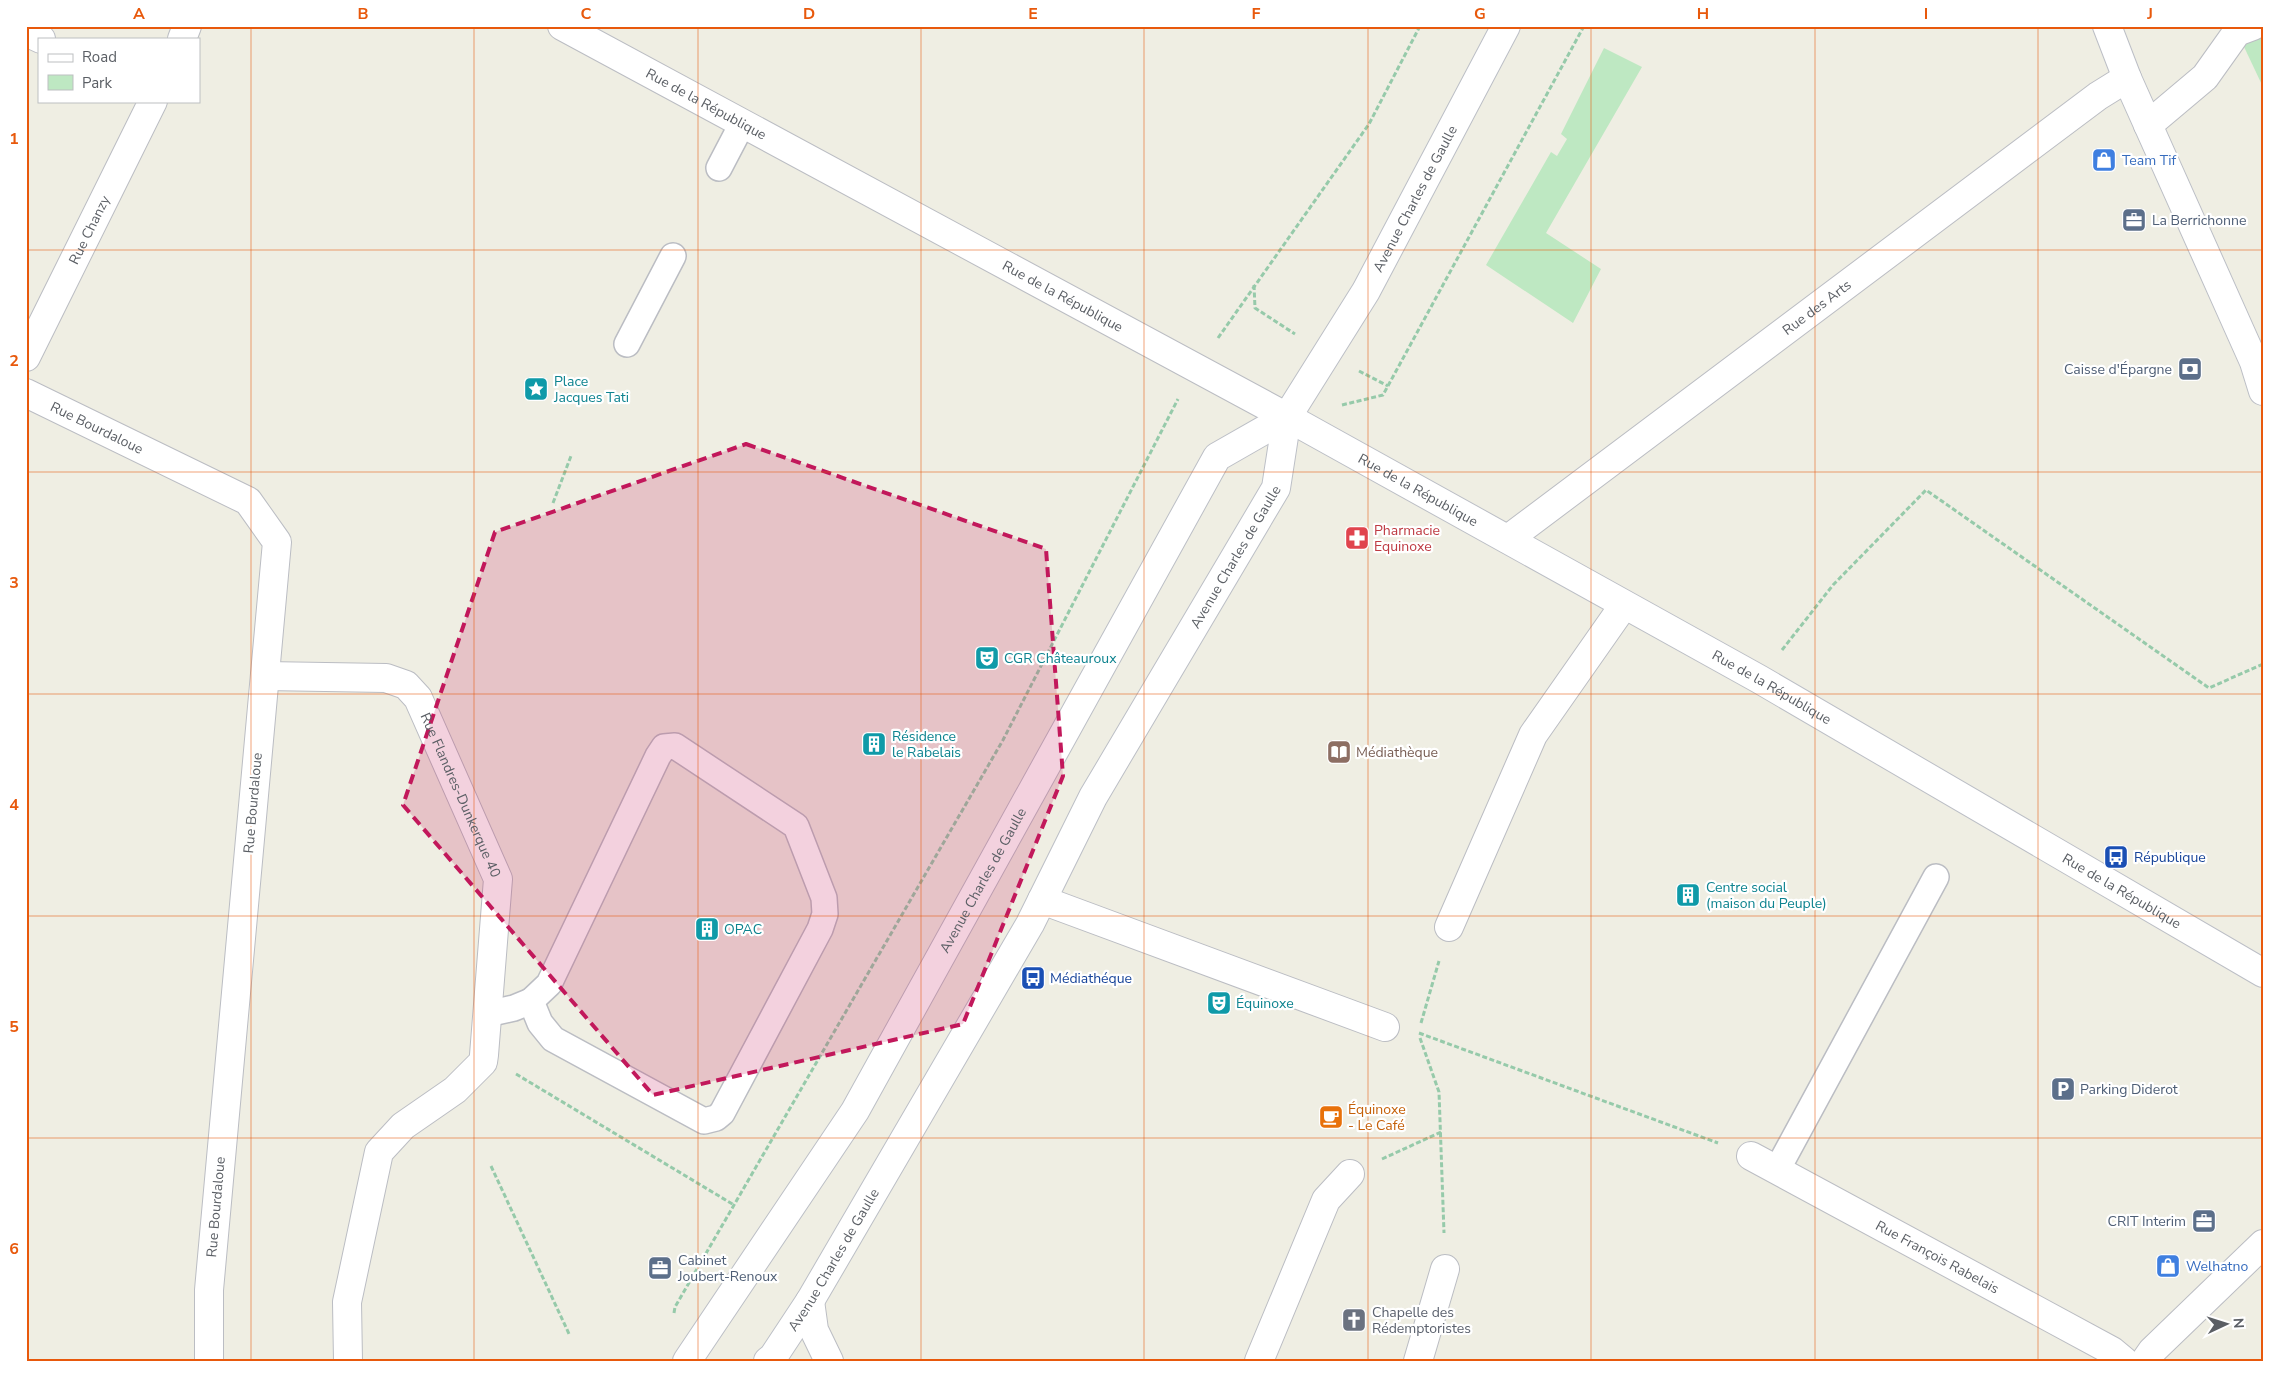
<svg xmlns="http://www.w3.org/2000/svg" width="2289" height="1387" font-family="'Nunito Sans',sans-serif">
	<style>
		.green { fill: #bee8c2 }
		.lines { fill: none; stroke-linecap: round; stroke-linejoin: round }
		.lane-casing { stroke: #bbbdc3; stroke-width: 28 }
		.street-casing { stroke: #bbbdc3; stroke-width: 30 }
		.secondary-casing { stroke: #bcbfc6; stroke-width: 30 }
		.path { stroke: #96caaa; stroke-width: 3; stroke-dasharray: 5 2.5; stroke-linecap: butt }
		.lane { stroke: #fff; stroke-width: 25 }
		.street { stroke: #fff; stroke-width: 28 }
		.secondary { stroke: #fff; stroke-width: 28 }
		.marked { fill: #c2185b; fill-opacity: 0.2; stroke: #c2185b; stroke-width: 4; stroke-dasharray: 10 6; stroke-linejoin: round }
		.grid { fill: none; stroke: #e8590c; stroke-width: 1; stroke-opacity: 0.55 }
		.labels { text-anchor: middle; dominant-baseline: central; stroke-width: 4.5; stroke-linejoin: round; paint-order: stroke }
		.street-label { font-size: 14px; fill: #5b5f65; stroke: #fff }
		.shop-label { font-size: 14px; fill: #366cbe; stroke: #fff; text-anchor: start }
		.service-label { font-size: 14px; fill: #4e5e75; stroke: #fff; text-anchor: start }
		.culture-label { font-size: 14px; fill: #0d838f; stroke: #fff; text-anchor: start }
		.health-label { font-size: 14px; fill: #be3a42; stroke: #fff; text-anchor: start }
		.education-label { font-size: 14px; fill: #785e54; stroke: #fff; text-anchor: start }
		.transit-label { font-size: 14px; fill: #164399; stroke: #fff; text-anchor: start }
		.food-label { font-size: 14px; fill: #c56008; stroke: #fff; text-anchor: start }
		.worship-label { font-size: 14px; fill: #5b616d; stroke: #fff; text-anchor: start }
		.neatline { fill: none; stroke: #e8590c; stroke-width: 2 }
		.grid-label { font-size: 16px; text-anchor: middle; font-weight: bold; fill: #e8590c }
	</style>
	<rect width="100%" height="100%" fill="#efeee3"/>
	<g class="green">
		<polygon points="2263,26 2263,87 2237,32"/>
		<polygon points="1604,48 1642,67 1546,233 1601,269 1573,323 1486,265 1551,152 1557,156 1567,139 1561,134"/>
	</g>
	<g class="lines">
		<defs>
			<g id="lane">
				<polyline points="719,168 742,124"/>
				<polyline points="627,344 673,256"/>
				<polygon points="675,746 796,826 824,898 825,914 820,929 722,1113 716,1118 704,1121 553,1039 540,1023 531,1001 549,984 658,756 664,747"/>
				<polyline points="487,1014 514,1008 531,1001"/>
				<polyline points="1777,1170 1936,877"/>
			</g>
			<g id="street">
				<path id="s1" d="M562,26L1287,417"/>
				<polyline points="26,32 41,39"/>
				<polyline points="182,39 187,26"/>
				<polyline points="2148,125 2205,77 2237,32 2253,26"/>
				<path id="s2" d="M26,357L153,101"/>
				<path id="s3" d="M26,393L248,501L277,542L209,1290V1361"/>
				<path id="s4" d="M1508,539L2098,96L2127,78"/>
				<path id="s5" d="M265,676L386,678L406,685L418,698L498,879L484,1055L483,1062L455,1090L403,1126L379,1152L347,1302L348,1361"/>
				<polyline points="1042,900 1385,1027"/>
				<polyline points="1449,927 1533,735 1624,605"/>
				<path id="s6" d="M1751,1156L2112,1351L2124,1361"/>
				<polyline points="810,1301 814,1330 829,1361"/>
				<polyline points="1259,1361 1326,1200 1350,1174"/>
				<polyline points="1418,1361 1445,1269"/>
				<polyline points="2145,1361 2152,1351 2263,1244"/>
			</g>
			<g id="secondary">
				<polyline points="2107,26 2127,78 2254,362 2263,391"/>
				<path id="s7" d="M1287,417L1759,679L2263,973"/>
				<path id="s8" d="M687,1361L855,1111L1217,457L1287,417"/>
				<path id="s9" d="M768,1361L773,1357L810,1301L1030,924L1093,797L1276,488L1287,417L1366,291L1506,26"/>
			</g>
		</defs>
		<use href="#lane" class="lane-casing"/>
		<use href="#street" class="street-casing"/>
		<use href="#secondary" class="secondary-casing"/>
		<g class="path">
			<polyline points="1254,285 1255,308 1295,334"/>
			<polyline points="1218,338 1369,124 1420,26"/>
			<polyline points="1359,371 1388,386"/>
			<polyline points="1342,405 1383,395 1584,26"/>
			<polyline points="553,503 571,456"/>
			<polyline points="1782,650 1833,585 1926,490 2209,688 2263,664"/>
			<polyline points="1421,1023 1439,961"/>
			<polyline points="1419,1033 1718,1143"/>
			<polyline points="1420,1038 1439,1092 1444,1233"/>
			<polyline points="516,1074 734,1205"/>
			<polyline points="1382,1159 1441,1132"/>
			<polyline points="491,1166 570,1336"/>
			<polyline points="674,1313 675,1307 1003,740 1178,399"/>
			<polyline points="581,1360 581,1361"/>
		</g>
		<use href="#lane" class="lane"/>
		<use href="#street" class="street"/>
		<use href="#secondary" class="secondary"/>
	</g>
	<path class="marked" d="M746,444L1046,549L1063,776L963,1024L653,1095L403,805L495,532Z"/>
	<path class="grid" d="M251,26V1361M474,26V1361M698,26V1361M921,26V1361M1144,26V1361M1368,26V1361M1591,26V1361M1815,26V1361M2038,26V1361M26,250H2263M26,472H2263M26,694H2263M26,916H2263M26,1138H2263"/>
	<defs>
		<symbol id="shop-square" viewBox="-11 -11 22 22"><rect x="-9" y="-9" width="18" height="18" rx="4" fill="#3f7fe0" stroke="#fff"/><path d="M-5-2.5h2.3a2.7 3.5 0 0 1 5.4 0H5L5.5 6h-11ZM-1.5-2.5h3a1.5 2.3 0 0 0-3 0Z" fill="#fff"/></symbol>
		<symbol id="office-square" viewBox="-11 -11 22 22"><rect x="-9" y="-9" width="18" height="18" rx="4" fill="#5c6f8a" stroke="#fff"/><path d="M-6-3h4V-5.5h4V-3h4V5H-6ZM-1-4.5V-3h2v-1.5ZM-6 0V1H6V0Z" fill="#fff"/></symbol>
		<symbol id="bank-square" viewBox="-11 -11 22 22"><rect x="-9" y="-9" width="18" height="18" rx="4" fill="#5c6f8a" stroke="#fff"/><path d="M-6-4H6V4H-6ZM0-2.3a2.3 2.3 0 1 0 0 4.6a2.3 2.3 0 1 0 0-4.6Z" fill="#fff"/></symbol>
		<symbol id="sight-square" viewBox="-11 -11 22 22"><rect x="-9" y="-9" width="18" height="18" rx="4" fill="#0f9aa8" stroke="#fff"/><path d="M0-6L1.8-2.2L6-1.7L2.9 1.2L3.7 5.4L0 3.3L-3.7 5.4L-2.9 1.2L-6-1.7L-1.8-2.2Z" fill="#fff"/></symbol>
		<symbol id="pharmacy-square" viewBox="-11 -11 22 22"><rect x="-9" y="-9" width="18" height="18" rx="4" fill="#e0444e" stroke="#fff"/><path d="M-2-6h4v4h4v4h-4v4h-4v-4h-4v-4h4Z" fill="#fff"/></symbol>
		<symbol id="theatre-square" viewBox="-11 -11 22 22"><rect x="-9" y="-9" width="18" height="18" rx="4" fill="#0f9aa8" stroke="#fff"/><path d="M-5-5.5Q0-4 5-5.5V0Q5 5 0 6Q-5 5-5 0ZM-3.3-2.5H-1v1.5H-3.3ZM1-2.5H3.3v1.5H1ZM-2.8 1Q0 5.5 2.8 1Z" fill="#fff"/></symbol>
		<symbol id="building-square" viewBox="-11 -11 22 22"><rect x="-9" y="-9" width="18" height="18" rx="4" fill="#0f9aa8" stroke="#fff"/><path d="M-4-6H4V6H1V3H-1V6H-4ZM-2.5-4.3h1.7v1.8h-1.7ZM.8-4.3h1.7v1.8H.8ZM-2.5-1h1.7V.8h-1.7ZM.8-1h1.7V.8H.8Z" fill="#fff"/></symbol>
		<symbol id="library-square" viewBox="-11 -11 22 22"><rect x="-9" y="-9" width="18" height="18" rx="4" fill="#8d6e63" stroke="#fff"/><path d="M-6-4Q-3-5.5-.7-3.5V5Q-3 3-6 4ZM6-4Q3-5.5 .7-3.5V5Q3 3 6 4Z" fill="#fff"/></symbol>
		<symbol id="bus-square" viewBox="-11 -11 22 22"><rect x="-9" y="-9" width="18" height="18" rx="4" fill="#1a4fb4" stroke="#fff"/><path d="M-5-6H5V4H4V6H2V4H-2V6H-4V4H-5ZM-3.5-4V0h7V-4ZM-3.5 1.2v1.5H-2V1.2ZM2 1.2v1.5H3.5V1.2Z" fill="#fff"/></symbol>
		<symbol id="parking-square" viewBox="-11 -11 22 22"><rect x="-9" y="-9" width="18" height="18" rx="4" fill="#5c6f8a" stroke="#fff"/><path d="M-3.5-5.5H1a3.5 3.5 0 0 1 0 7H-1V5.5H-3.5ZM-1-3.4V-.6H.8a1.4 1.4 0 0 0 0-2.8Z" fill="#fff"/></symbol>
		<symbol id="cafe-square" viewBox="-11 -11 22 22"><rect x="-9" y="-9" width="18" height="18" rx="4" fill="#e8710a" stroke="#fff"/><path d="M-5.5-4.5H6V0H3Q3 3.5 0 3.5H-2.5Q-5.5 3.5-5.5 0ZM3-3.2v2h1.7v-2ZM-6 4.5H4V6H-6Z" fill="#fff"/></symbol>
		<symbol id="church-square" viewBox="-11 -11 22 22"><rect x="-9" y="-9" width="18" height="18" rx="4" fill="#6b7280" stroke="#fff"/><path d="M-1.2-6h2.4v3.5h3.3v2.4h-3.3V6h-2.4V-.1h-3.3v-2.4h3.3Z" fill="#fff"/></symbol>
	</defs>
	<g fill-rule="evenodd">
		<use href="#shop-square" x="2090" y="146" width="28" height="28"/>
		<use href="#office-square" x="2120" y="206" width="28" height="28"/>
		<use href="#bank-square" x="2176" y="355" width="28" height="28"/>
		<use href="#sight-square" x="522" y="375" width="28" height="28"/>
		<use href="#pharmacy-square" x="1343" y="524" width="28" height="28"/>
		<use href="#theatre-square" x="973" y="644" width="28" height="28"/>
		<use href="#building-square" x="860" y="730" width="28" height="28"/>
		<use href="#library-square" x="1325" y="738" width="28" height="28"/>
		<use href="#bus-square" x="2102" y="843" width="28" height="28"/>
		<use href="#building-square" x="1674" y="881" width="28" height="28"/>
		<use href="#building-square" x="693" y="915" width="28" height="28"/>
		<use href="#bus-square" x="1019" y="964" width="28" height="28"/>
		<use href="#theatre-square" x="1205" y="989" width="28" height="28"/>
		<use href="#parking-square" x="2049" y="1075" width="28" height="28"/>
		<use href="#cafe-square" x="1317" y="1103" width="28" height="28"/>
		<use href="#office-square" x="2190" y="1207" width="28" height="28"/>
		<use href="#shop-square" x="2154" y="1252" width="28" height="28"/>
		<use href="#office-square" x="646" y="1254" width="28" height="28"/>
		<use href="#church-square" x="1340" y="1306" width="28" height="28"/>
	</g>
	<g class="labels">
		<g class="street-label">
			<text stroke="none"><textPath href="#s1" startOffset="164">Rue de la République</textPath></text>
			<text stroke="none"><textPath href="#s9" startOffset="1336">Avenue Charles de Gaulle</textPath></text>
			<text stroke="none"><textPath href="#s2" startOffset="142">Rue Chanzy</textPath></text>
			<text stroke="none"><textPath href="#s1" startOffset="569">Rue de la République</textPath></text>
			<text stroke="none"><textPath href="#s4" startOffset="386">Rue des Arts</textPath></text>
			<text stroke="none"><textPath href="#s3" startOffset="79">Rue Bourdaloue</textPath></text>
			<text stroke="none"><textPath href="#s7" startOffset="150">Rue de la République</textPath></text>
			<text stroke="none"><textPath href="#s9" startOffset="931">Avenue Charles de Gaulle</textPath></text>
			<text stroke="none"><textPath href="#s7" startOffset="555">Rue de la République</textPath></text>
			<text stroke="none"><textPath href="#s5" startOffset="266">Rue Flandres-Dunkerque 40</textPath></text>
			<text transform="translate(253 803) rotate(-85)">Rue Bourdaloue</text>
			<text stroke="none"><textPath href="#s8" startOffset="565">Avenue Charles de Gaulle</textPath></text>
			<text stroke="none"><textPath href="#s7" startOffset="960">Rue de la République</textPath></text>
			<text transform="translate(216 1207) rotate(-85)">Rue Bourdaloue</text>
			<text stroke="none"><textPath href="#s6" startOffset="212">Rue François Rabelais</textPath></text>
			<text stroke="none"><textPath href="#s9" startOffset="121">Avenue Charles de Gaulle</textPath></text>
		</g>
		<g class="shop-label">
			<text x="2122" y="160">Team Tif</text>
			<text x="2186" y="1266">Welhatno</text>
		</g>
		<g class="service-label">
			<text x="2152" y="220">La Berrichonne</text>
			<text x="2172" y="369" text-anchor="end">Caisse d'Épargne</text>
			<text x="2080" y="1089">Parking Diderot</text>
			<text x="2186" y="1221" text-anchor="end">CRIT Interim</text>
			<text x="678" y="1260">Cabinet<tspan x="678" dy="16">Joubert-Renoux</tspan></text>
		</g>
		<g class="culture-label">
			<text x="554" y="381">Place<tspan x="554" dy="16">Jacques Tati</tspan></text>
			<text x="1004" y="658">CGR Châteauroux</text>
			<text x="892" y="736">Résidence<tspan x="892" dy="16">le Rabelais</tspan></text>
			<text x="1706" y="887">Centre social<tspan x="1706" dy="16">(maison du Peuple)</tspan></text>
			<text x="724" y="929">OPAC</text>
			<text x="1236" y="1003">Équinoxe</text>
		</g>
		<g class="health-label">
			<text x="1374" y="530">Pharmacie<tspan x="1374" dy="16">Equinoxe</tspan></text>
		</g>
		<g class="education-label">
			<text x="1356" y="752">Médiathèque</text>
		</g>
		<g class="transit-label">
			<text x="2134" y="857">République</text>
			<text x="1050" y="978">Médiathéque</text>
		</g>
		<g class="food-label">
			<text x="1348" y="1109">Équinoxe<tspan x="1348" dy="16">- Le Café</tspan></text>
		</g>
		<g class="worship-label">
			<text x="1372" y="1312">Chapelle des<tspan x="1372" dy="16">Rédemptoristes</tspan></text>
		</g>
	</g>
	<rect width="2289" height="1387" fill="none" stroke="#ffffff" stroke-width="55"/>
	<rect x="38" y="38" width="162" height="65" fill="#ffffff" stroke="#bdbfc1"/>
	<rect x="48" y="54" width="25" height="8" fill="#ffffff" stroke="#bdbfc1"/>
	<text x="82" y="62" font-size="15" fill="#5b5f65">Road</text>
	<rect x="48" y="75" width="25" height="15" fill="#bee8c2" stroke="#bdbfc1"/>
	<text x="82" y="88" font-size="15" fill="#5b5f65">Park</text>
	<g transform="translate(2226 1324) rotate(86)" stroke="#ffffff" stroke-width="4" paint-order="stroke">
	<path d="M0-4L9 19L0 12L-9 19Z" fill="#5b5f65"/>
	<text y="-8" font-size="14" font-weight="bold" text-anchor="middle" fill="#5b5f65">N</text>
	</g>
	<rect x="28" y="28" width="2234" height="1332" class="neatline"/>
	<g class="grid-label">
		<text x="139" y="19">A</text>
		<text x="363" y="19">B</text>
		<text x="586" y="19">C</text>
		<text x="809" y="19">D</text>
		<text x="1033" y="19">E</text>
		<text x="1256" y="19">F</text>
		<text x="1480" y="19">G</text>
		<text x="1703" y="19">H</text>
		<text x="1926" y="19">I</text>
		<text x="2150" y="19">J</text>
		<text x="14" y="144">1</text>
		<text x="14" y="366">2</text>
		<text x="14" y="588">3</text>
		<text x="14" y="810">4</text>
		<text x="14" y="1032">5</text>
		<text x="14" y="1254">6</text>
	</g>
</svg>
